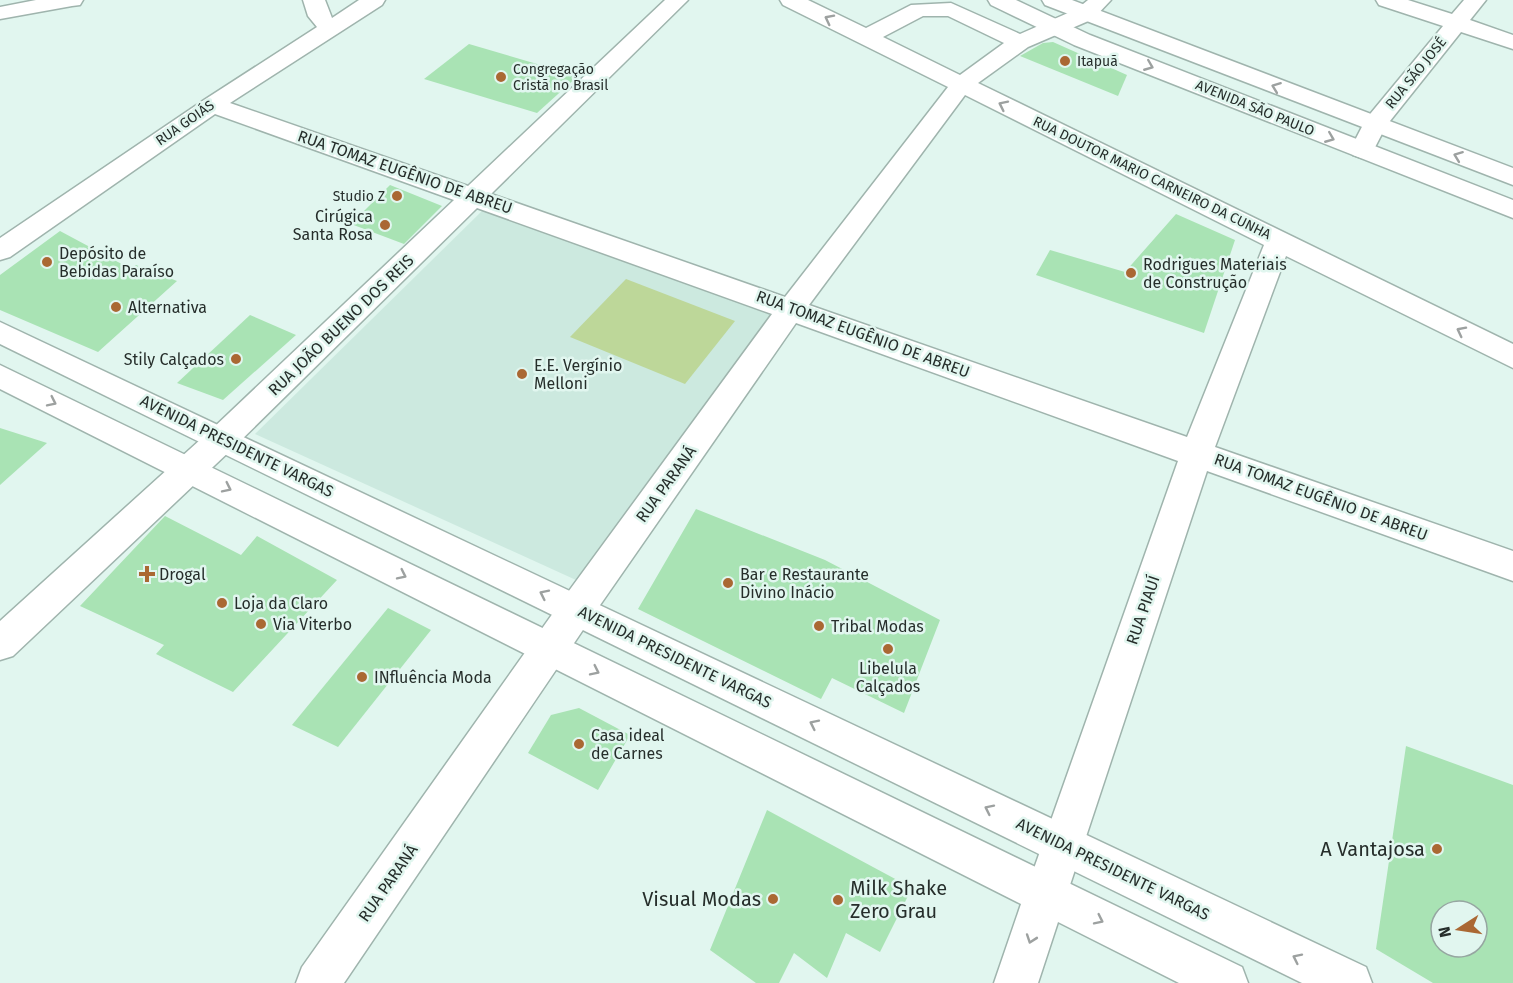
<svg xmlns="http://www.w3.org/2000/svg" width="1513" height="983" font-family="'Fira Sans',sans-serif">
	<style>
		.built { fill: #cce9df }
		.green { fill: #bdd799 }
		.building { fill: #a9e3b4; fill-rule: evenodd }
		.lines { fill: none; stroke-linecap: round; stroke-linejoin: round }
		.street-casing { stroke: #9fb4ad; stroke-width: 3 }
		.secondary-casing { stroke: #9fb4ad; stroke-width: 3 }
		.street { fill: #fff; fill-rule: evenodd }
		.secondary { fill: #fff; fill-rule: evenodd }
		.oneway { stroke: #9da1a0 }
		.poi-dot { fill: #aa6833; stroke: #e1f6ef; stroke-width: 2 }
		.labels { text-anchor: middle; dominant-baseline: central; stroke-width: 5; stroke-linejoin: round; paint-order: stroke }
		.far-poi-label { font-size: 14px; fill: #262e2b; stroke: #e1f6ef; text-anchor: start }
		.far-street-label { font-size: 14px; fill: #262e2b; stroke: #e1f6ef }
		.street-label { font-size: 16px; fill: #262e2b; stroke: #e1f6ef }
		.poi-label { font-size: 16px; fill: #262e2b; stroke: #e1f6ef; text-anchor: start }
		.near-poi-label { font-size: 20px; fill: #262e2b; stroke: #e1f6ef; text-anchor: end }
	</style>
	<rect width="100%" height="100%" fill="#e1f6ef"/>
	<polygon class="built" points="484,209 773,314 576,580 255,434"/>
	<polygon class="green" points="626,279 735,321 685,384 570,337"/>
	<g class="building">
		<polygon points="1053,42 1127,75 1118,96 1020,56 1043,43"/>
		<polygon points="469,44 578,76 537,113 424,79"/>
		<polygon points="390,185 442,206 404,244 351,224"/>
		<polygon points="1176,214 1235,240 1204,333 1036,275 1050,250 1125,272"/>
		<polygon points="60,231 131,269 136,265 177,281 98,352 0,310 0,275"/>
		<polygon points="250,315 296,335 223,400 177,383"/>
		<polygon points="0,428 47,443 0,485"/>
		<polygon points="696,509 825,560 940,620 904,713 832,678 821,699 638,609"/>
		<polygon points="165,516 241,555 257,536 337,580 233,692 156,654 164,645 80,606"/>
		<polygon points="388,608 431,630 338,747 292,725"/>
		<polygon points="579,708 630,735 598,790 528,753 551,715"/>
		<path d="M1406,746L1513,785V983H1433L1376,949ZM1441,911H1477V947H1441Z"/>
		<polygon points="767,810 912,888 880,952 846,933 827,978 794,953 779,983 756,983 710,950"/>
	</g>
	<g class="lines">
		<defs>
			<g id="street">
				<polygon points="36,0 83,0 80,5 72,6 0,19 0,7"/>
				<path d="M303,0H325L332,18L359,0H385L382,5L230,103L468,186L665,0H688L491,194L785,297L948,87L783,5L780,0H808L866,28L911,5L951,3L1020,34L1077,9L1088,0H1111L1093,19L1028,47L978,83L1513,344V368L1286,256L1215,447L1513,551V581L1207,471L1067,894L1061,909L1046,915L1031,909L1025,894L1178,461L796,323L589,621L344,983H296L302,967L563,599L772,314L477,208L233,448L13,656L0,660V621L211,430L454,200L215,114L10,257L0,260V238L204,100L317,27L308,16ZM923,16H948L1004,43L960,75L883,37ZM965,95L1264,245L1187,437L809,305Z"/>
				<polygon points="1376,0 1408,0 1452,14 1464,0 1486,0 1470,20 1513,35 1513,49 1461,32 1386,126 1371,155 1362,158 1353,155 1350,150 1366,119 1443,26 1379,5"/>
			</g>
			<g id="secondary">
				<polygon points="988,0 1016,0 1090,35 1513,200 1513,218 1074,45 991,5"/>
				<polygon points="1042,0 1072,0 1513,168 1513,185 1045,5"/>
				<polygon points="0,322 1366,967 1372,983 1302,983 0,344"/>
				<polygon points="0,365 1242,967 1248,983 1179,983 1058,922 1038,983 994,983 1021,904 0,389"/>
			</g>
		</defs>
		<use href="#street" class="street-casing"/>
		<use href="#secondary" class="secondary-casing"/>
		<use href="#street" class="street"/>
		<use href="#secondary" class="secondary"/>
	</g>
	<defs><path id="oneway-chevron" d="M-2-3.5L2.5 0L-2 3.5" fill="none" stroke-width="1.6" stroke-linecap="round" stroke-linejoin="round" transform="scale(1.5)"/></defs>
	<g class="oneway">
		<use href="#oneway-chevron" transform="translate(829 19) rotate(-153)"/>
		<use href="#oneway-chevron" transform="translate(1149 66) rotate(22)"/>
		<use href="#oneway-chevron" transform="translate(1276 87) rotate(-159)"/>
		<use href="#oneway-chevron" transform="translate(1003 105) rotate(-154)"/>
		<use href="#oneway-chevron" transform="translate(1330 138) rotate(22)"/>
		<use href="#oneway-chevron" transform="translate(1458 156) rotate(-159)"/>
		<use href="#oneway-chevron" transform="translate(1461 331) rotate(-153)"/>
		<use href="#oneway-chevron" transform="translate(52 402) rotate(26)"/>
		<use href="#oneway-chevron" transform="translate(227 488) rotate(26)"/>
		<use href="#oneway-chevron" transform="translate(402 575) rotate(26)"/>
		<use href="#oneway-chevron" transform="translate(544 594) rotate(-154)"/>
		<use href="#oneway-chevron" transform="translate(595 671) rotate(26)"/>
		<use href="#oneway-chevron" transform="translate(814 724) rotate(-154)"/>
		<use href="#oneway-chevron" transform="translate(989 809) rotate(-154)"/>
		<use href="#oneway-chevron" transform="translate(1099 920) rotate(26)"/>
		<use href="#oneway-chevron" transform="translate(1031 939) rotate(109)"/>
		<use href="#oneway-chevron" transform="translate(1297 958) rotate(-154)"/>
	</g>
	<g class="poi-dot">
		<circle cx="1065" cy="61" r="6"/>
		<circle cx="501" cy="77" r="6"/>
		<circle cx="397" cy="196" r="6"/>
		<circle cx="385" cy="225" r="6"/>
		<circle cx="47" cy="262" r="6"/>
		<circle cx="1131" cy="273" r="6"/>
		<circle cx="116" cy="307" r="6"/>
		<circle cx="236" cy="359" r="6"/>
		<circle cx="522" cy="374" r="6"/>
		<path d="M144 565h6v6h6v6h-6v6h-6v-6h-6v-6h6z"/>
		<circle cx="728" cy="583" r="6"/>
		<circle cx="222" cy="603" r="6"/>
		<circle cx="261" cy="624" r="6"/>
		<circle cx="819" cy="626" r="6"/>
		<circle cx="888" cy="649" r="6"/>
		<circle cx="362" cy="677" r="6"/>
		<circle cx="579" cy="744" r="6"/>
		<circle cx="1437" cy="849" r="6"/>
		<circle cx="773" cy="899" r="6"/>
		<circle cx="838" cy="900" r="6"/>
	</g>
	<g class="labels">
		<g class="far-poi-label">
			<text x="1077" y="61">Itapuã</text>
			<text x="513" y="69">Congregação<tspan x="513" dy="16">Cristã no Brasil</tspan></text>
			<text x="385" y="196" text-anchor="end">Studio Z</text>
		</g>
		<g class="far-street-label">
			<text transform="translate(1416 73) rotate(-51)">RUA SÃO JOSÉ</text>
			<text transform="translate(1255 108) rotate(22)">AVENIDA SÃO PAULO</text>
			<text transform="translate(185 123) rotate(-35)">RUA GOIÁS</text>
			<text transform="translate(1152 178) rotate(26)">RUA DOUTOR MARIO CARNEIRO DA CUNHA</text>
		</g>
		<g class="street-label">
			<text transform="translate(405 172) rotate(19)">RUA TOMAZ EUGÊNIO DE ABREU</text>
			<text transform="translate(341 325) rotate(-44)">RUA JOÃO BUENO DOS REIS</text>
			<text transform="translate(863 334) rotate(20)">RUA TOMAZ EUGÊNIO DE ABREU</text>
			<text transform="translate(237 446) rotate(26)">AVENIDA PRESIDENTE VARGAS</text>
			<text transform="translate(666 484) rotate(-54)">RUA PARANÁ</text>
			<text transform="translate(1321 497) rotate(20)">RUA TOMAZ EUGÊNIO DE ABREU</text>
			<text transform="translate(1143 610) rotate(-71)">RUA PIAUÍ</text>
			<text transform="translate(675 657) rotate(26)">AVENIDA PRESIDENTE VARGAS</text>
			<text transform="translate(1113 869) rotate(26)">AVENIDA PRESIDENTE VARGAS</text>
			<text transform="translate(388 883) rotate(-55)">RUA PARANÁ</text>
		</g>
		<g class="poi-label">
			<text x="373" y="216" text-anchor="end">Cirúgica<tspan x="373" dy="18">Santa Rosa</tspan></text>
			<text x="59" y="253">Depósito de<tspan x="59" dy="18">Bebidas Paraíso</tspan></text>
			<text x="1143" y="264">Rodrigues Materiais<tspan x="1143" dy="18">de Construção</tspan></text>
			<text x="128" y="307">Alternativa</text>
			<text x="224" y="359" text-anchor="end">Stily Calçados</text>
			<text x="534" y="365">E.E. Vergínio<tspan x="534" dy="18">Melloni</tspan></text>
			<text x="159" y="574">Drogal</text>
			<text x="740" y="574">Bar e Restaurante<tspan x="740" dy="18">Divino Inácio</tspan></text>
			<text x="234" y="603">Loja da Claro</text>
			<text x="273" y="624">Via Viterbo</text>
			<text x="831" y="626">Tribal Modas</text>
			<text x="888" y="668" text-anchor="middle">Libelula<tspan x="888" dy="18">Calçados</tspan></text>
			<text x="374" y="677">INfluência Moda</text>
			<text x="591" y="735">Casa ideal<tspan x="591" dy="18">de Carnes</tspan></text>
		</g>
		<g class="near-poi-label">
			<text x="1425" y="849">A Vantajosa</text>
			<text x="850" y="888" text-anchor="start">Milk Shake<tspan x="850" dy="23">Zero Grau</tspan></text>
			<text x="761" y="899">Visual Modas</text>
		</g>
	</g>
	<g transform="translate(1459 929) rotate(258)"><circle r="28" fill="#e1f6ef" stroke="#96a6a1" stroke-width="1.5"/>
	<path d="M0-4.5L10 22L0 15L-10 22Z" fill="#aa6833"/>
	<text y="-9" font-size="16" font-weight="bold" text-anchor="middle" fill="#262e2b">N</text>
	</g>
</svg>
